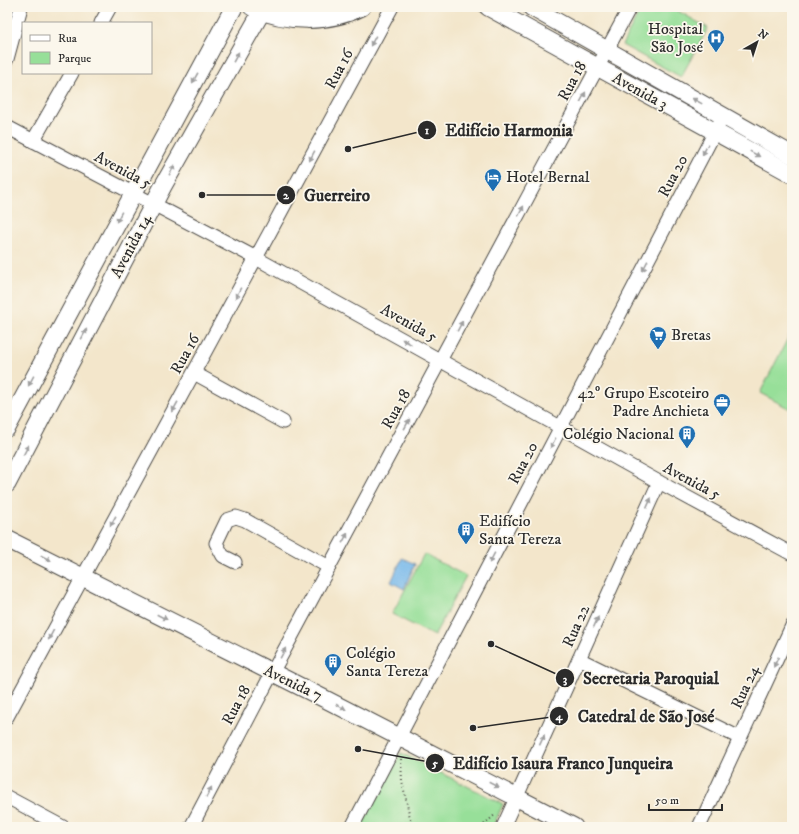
<svg xmlns="http://www.w3.org/2000/svg" width="799" height="834" font-family="'IM FELL DW Pica',serif">
	<style>
		.green { fill: #97df99; stroke: #618562 }
		.water { fill: #75b7ea; stroke: #50718a }
		.lines { fill: none; stroke-linecap: round; stroke-linejoin: round }
		.minor-casing { stroke: #494743; stroke-width: 15 }
		.major-casing { stroke: #494743; stroke-width: 19 }
		.path { stroke: #494743; stroke-width: 2; stroke-dasharray: 1 3; stroke-linecap: butt }
		.minor { stroke: #fff; stroke-width: 13 }
		.major { stroke: #fff; stroke-width: 17 }
		.oneway { fill: #a0a0a0 }
		.labels { text-anchor: middle; dominant-baseline: central; stroke-width: 3.5; stroke-linejoin: round; paint-order: stroke }
		.poi-label { font-size: 16px; fill: #2b2b2b; stroke: #fbf7ec; text-anchor: start }
		.street-label { font-size: 16px; fill: #2b2b2b; stroke: #fbf7ec }
		.leader { fill: none; stroke: #2b2b2b; stroke-width: 1.5 }
		.callout-dot { fill: #2b2b2b; stroke: #fbf7ec; stroke-width: 1.5 }
		.mark-label { font-size: 12px; text-anchor: middle; font-weight: bold; fill: #fff }
		.callout-label { font-size: 17px; text-anchor: middle; font-weight: bold; fill: #2b2b2b; stroke: #fbf7ec; stroke-width: 3.5; stroke-linejoin: round; paint-order: stroke }
	</style>
	<rect width="100%" height="100%" fill="#fbf7ec"/>
	<filter id="ink" filterUnits="userSpaceOnUse"><feTurbulence type="fractalNoise" baseFrequency=".025" numOctaves="2"/><feDisplacementMap in="SourceGraphic" scale="8" xChannelSelector="R" yChannelSelector="G"/><feConvolveMatrix kernelMatrix="1 2 1 2 8 2 1 2 1" color-interpolation-filters="sRGB"/></filter>
	<filter id="wash" filterUnits="userSpaceOnUse"><feTurbulence type="fractalNoise" baseFrequency=".012" numOctaves="4" result="noise"/><feDisplacementMap in="SourceGraphic" scale="16" xChannelSelector="R" yChannelSelector="G"/><feGaussianBlur stdDeviation="0.9" result="paint"/><feColorMatrix in="noise" values="0 0 0 0 0 0 0 0 0 0 0 0 0 0 0 0 0 1.4 0 .05"/><feComposite in="paint" operator="in"/></filter>
	<g filter="url(#wash)">
		<rect width="100%" height="100%" fill="#f3e6cb"/>
		<g class="green">
			<polygon points="642,7 671,7 708,28 681,77 622,45"/>
			<polygon points="790,334 792,335 792,404 790,409 760,393"/>
			<polygon points="424,554 466,576 434,636 392,614"/>
			<polygon points="401,753 503,804 493,827 361,827"/>
		</g>
		<polygon class="water" points="402,558 415,564 404,589 391,582"/>
	</g>
	<g filter="url(#ink)">
		<g class="lines">
			<defs>
				<g id="minor">
					<polyline points="101,23 110,7"/>
					<polyline points="7,59 21,7"/>
					<polyline points="7,127 256,258 659,482 792,554"/>
					<polyline points="33,141 72,73"/>
					<polyline points="194,373 283,422"/>
					<polyline points="235,562 223,556 216,543 227,520 236,517 245,520 329,567"/>
					<polyline points="579,659 740,738"/>
					<polyline points="7,717 392,7"/>
					<polyline points="7,797 63,827"/>
					<polyline points="191,827 272,673 630,7"/>
					<polyline points="352,827 719,124"/>
					<polyline points="503,827 659,482"/>
					<polyline points="699,827 792,626"/>
				</g>
				<g id="major">
					<path d="M252,7C286,23 328,24 362,7"/>
					<polyline points="488,7 792,174"/>
					<polyline points="531,7 792,155"/>
					<polyline points="7,428 234,7"/>
					<polyline points="7,484 163,186 262,11"/>
					<polyline points="7,539 329,701 574,827"/>
				</g>
			</defs>
			<use href="#minor" class="minor-casing"/>
			<use href="#major" class="major-casing"/>
			<g class="path">
				<polyline points="401,759 402,781 412,827"/>
				<polyline points="481,827 496,814"/>
			</g>
			<use href="#minor" class="minor"/>
			<use href="#major" class="major"/>
		</g>
		<defs><path id="oneway-solid" d="M-6-.8H1V-3.2L6.5 0L1 3.2V.8H-6Z"/></defs>
		<g class="oneway">
			<use href="#oneway-solid" transform="translate(373 41) rotate(118)"/>
			<use href="#oneway-solid" transform="translate(236 57) rotate(-61)"/>
			<use href="#oneway-solid" transform="translate(195 78) rotate(119)"/>
			<use href="#oneway-solid" transform="translate(583 97) rotate(-62)"/>
			<use href="#oneway-solid" transform="translate(697 101) rotate(-151)"/>
			<use href="#oneway-solid" transform="translate(705 150) rotate(118)"/>
			<use href="#oneway-solid" transform="translate(755 154) rotate(29)"/>
			<use href="#oneway-solid" transform="translate(312 156) rotate(118)"/>
			<use href="#oneway-solid" transform="translate(172 170) rotate(-61)"/>
			<use href="#oneway-solid" transform="translate(521 211) rotate(-62)"/>
			<use href="#oneway-solid" transform="translate(119 217) rotate(118)"/>
			<use href="#oneway-solid" transform="translate(645 266) rotate(118)"/>
			<use href="#oneway-solid" transform="translate(238 293) rotate(118)"/>
			<use href="#oneway-solid" transform="translate(460 326) rotate(-62)"/>
			<use href="#oneway-solid" transform="translate(84 334) rotate(-62)"/>
			<use href="#oneway-solid" transform="translate(407 342) rotate(-151)"/>
			<use href="#oneway-solid" transform="translate(31 381) rotate(118)"/>
			<use href="#oneway-solid" transform="translate(175 407) rotate(119)"/>
			<use href="#oneway-solid" transform="translate(407 424) rotate(-61)"/>
			<use href="#oneway-solid" transform="translate(553 443) rotate(118)"/>
			<use href="#oneway-solid" transform="translate(26 450) rotate(-62)"/>
			<use href="#oneway-solid" transform="translate(649 503) rotate(-66)"/>
			<use href="#oneway-solid" transform="translate(113 521) rotate(119)"/>
			<use href="#oneway-solid" transform="translate(345 538) rotate(-61)"/>
			<use href="#oneway-solid" transform="translate(46 558) rotate(27)"/>
			<use href="#oneway-solid" transform="translate(492 558) rotate(118)"/>
			<use href="#oneway-solid" transform="translate(162 617) rotate(27)"/>
			<use href="#oneway-solid" transform="translate(596 622) rotate(-66)"/>
			<use href="#oneway-solid" transform="translate(51 635) rotate(118)"/>
			<use href="#oneway-solid" transform="translate(283 653) rotate(-62)"/>
			<use href="#oneway-solid" transform="translate(776 662) rotate(115)"/>
			<use href="#oneway-solid" transform="translate(341 707) rotate(27)"/>
			<use href="#oneway-solid" transform="translate(542 740) rotate(-65)"/>
			<use href="#oneway-solid" transform="translate(494 785) rotate(27)"/>
			<use href="#oneway-solid" transform="translate(209 792) rotate(-62)"/>
		</g>
	</g>
	<defs>
		<symbol id="hospital-pin" viewBox="-11 -11 22 30"><path d="M0 17L-7.5 6A9.5 9.5 0 1 1 7.5 6Z" fill="#1f6fb2" stroke="#fbf7ec"/><path d="M-5-5h3v3.5h4V-5h3V5h-3V1.5h-4V5h-3Z" fill="#fff"/></symbol>
		<symbol id="hotel-pin" viewBox="-11 -11 22 30"><path d="M0 17L-7.5 6A9.5 9.5 0 1 1 7.5 6Z" fill="#1f6fb2" stroke="#fbf7ec"/><path d="M-6-4.5h1.5V1H6V5H4.5V3h-9V5H-6ZM-4 0a1.8 1.8 0 1 1 3.6 0ZM.5 0V-2.5h3Q6-2.5 6 0Z" fill="#fff"/></symbol>
		<symbol id="supermarket-pin" viewBox="-11 -11 22 30"><path d="M0 17L-7.5 6A9.5 9.5 0 1 1 7.5 6Z" fill="#1f6fb2" stroke="#fbf7ec"/><path d="M-6-5.5h2.5l.6 2H6L4.5 2H-2.5L-4.4-4H-6ZM-1.5 3.2a1.3 1.3 0 1 0 .1 0ZM3 3.2a1.3 1.3 0 1 0 .1 0Z" fill="#fff"/></symbol>
		<symbol id="office-pin" viewBox="-11 -11 22 30"><path d="M0 17L-7.5 6A9.5 9.5 0 1 1 7.5 6Z" fill="#1f6fb2" stroke="#fbf7ec"/><path d="M-6-3h4V-5.5h4V-3h4V5H-6ZM-1-4.5V-3h2v-1.5ZM-6 0V1H6V0Z" fill="#fff"/></symbol>
		<symbol id="building-pin" viewBox="-11 -11 22 30"><path d="M0 17L-7.5 6A9.5 9.5 0 1 1 7.5 6Z" fill="#1f6fb2" stroke="#fbf7ec"/><path d="M-4-6H4V6H1V3H-1V6H-4ZM-2.5-4.3h1.7v1.8h-1.7ZM.8-4.3h1.7v1.8H.8ZM-2.5-1h1.7V.8h-1.7ZM.8-1h1.7V.8H.8Z" fill="#fff"/></symbol>
	</defs>
	<g fill-rule="evenodd">
		<use href="#hospital-pin" x="706" y="28" width="20" height="27"/>
		<use href="#hotel-pin" x="483" y="167" width="20" height="27"/>
		<use href="#supermarket-pin" x="648" y="325" width="20" height="27"/>
		<use href="#office-pin" x="712" y="392" width="20" height="27"/>
		<use href="#building-pin" x="677" y="424" width="20" height="27"/>
		<use href="#building-pin" x="456" y="520" width="20" height="27"/>
		<use href="#building-pin" x="323" y="652" width="20" height="27"/>
	</g>
	<g class="labels">
		<g class="poi-label">
			<text x="703" y="29" text-anchor="end">Hospital<tspan x="703" dy="18">São José</tspan></text>
			<text x="506" y="177">Hotel Bernal</text>
			<text x="671" y="335">Bretas</text>
			<text x="709" y="393" text-anchor="end">42º Grupo Escoteiro<tspan x="709" dy="18">Padre Anchieta</tspan></text>
			<text x="674" y="434" text-anchor="end">Colégio Nacional</text>
			<text x="479" y="521">Edifício<tspan x="479" dy="18">Santa Tereza</tspan></text>
			<text x="346" y="653">Colégio<tspan x="346" dy="18">Santa Tereza</tspan></text>
		</g>
		<g class="street-label">
			<text transform="translate(339 69) rotate(-62)">Rua 16</text>
			<text transform="translate(572 81) rotate(-62)">Rua 18</text>
			<text transform="translate(640 91) rotate(29)">Avenida 3</text>
			<text transform="translate(123 170) rotate(28)">Avenida 5</text>
			<text transform="translate(673 176) rotate(-62)">Rua 20</text>
			<text transform="translate(131 246) rotate(-62)">Avenida 14</text>
			<text transform="translate(409 323) rotate(29)">Avenida 5</text>
			<text transform="translate(185 354) rotate(-61)">Rua 16</text>
			<text transform="translate(396 409) rotate(-61)">Rua 18</text>
			<text transform="translate(523 463) rotate(-62)">Rua 20</text>
			<text transform="translate(692 481) rotate(28)">Avenida 5</text>
			<text transform="translate(576 626) rotate(-66)">Rua 22</text>
			<text transform="translate(293 683) rotate(26)">Avenida 7</text>
			<text transform="translate(745 687) rotate(-65)">Rua 24</text>
			<text transform="translate(236 705) rotate(-62)">Rua 18</text>
		</g>
	</g>
	<path class="leader" d="M348 149L427 130M202 195L286 195M491 644L565 678M473 728L559 716M358 749L435 763"/>
	<g class="callout-dot">
		<circle cx="348" cy="149" r="4"/>
		<circle cx="202" cy="195" r="4"/>
		<circle cx="491" cy="644" r="4"/>
		<circle cx="473" cy="728" r="4"/>
		<circle cx="358" cy="749" r="4"/>
		<circle cx="427" cy="130" r="10"/>
		<circle cx="286" cy="195" r="10"/>
		<circle cx="565" cy="678" r="10"/>
		<circle cx="559" cy="716" r="10"/>
		<circle cx="435" cy="763" r="10"/>
	</g>
	<g class="mark-label">
		<text x="427" y="134">1</text>
		<text x="286" y="199">2</text>
		<text x="565" y="683">3</text>
		<text x="559" y="720">4</text>
		<text x="435" y="767">5</text>
	</g>
	<g class="callout-label">
		<text x="509" y="136">Edifício Harmonia</text>
		<text x="337" y="201">Guerreiro</text>
		<text x="651" y="684">Secretaria Paroquial</text>
		<text x="646" y="722">Catedral de São José</text>
		<text x="563" y="769">Edifício Isaura Franco Junqueira</text>
	</g>
	<rect width="799" height="834" fill="none" stroke="#fbf7ec" stroke-width="24"/>
	<rect x="22" y="22" width="130" height="52" fill="#fbf7ec" stroke="#a8a59f"/>
	<rect x="30" y="35" width="20" height="6" fill="#ffffff" stroke="#a8a59f"/>
	<text x="58" y="42" font-size="12" fill="#2b2b2b">Rua</text>
	<rect x="30" y="52" width="20" height="12" fill="#97df99" stroke="#a8a59f"/>
	<text x="58" y="62" font-size="12" fill="#2b2b2b">Parque</text>
	<g transform="translate(757 42) rotate(39)" stroke="#fbf7ec" stroke-width="3" paint-order="stroke">
	<path d="M0-3L7 15L0 10L-7 15Z" fill="#2b2b2b"/>
	<text y="-6" font-size="11" font-weight="bold" text-anchor="middle" fill="#2b2b2b">N</text>
	</g>
	<path d="M649 804v6h73v-6" fill="none" stroke="#2b2b2b" stroke-width="2"/>
	<text x="655" y="804" font-size="12" fill="#2b2b2b" stroke="#fbf7ec" stroke-width="3" paint-order="stroke">50 m</text>
</svg>
